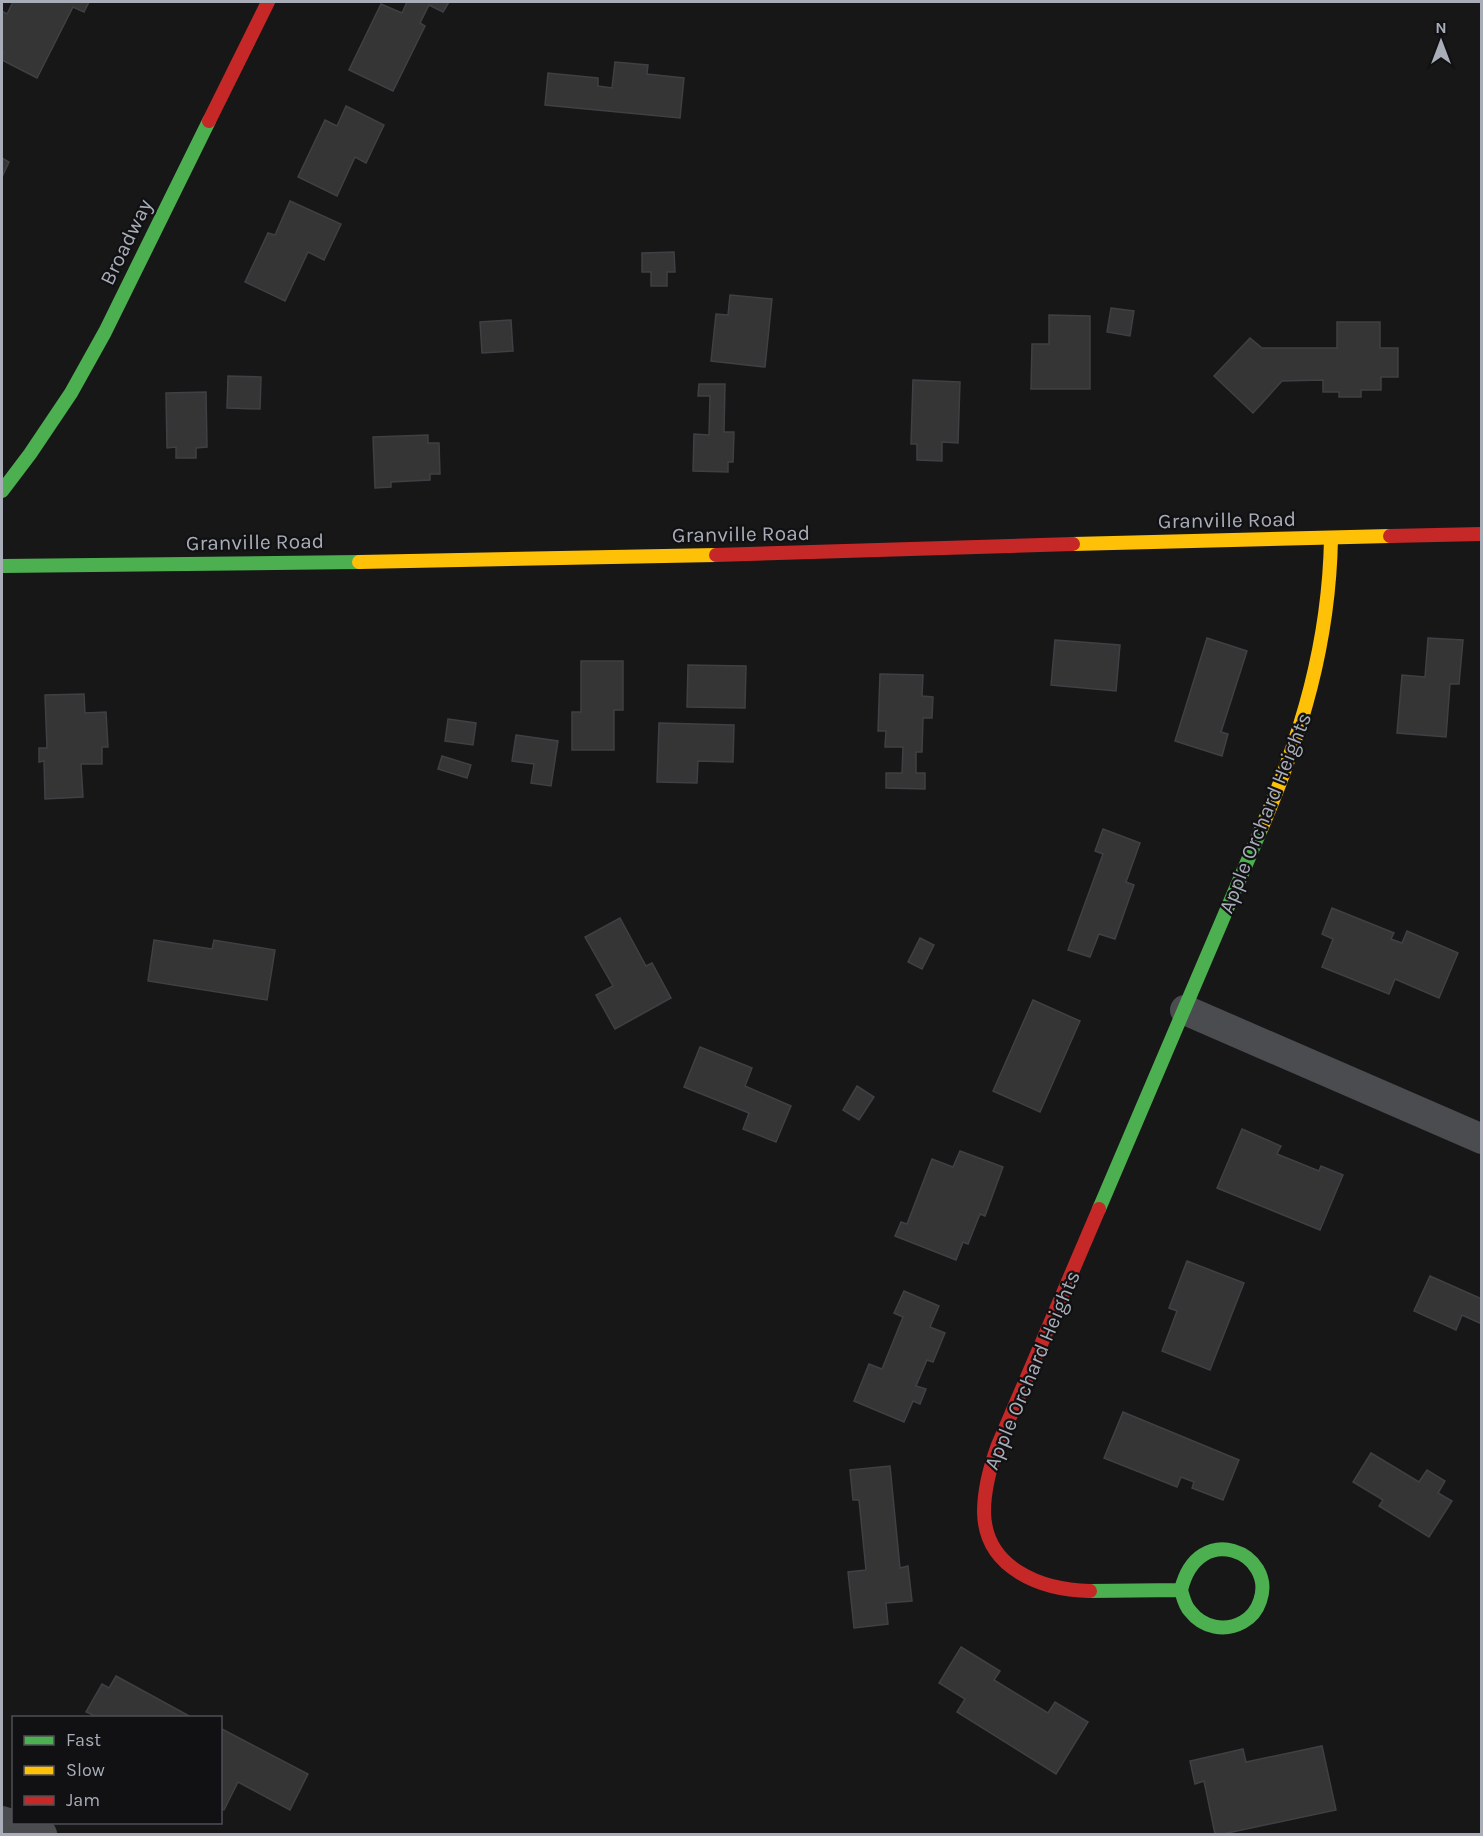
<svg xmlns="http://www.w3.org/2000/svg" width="1483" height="1836" font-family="Karla,sans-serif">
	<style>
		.building { fill: #353536; stroke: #3f4043; stroke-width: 1.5 }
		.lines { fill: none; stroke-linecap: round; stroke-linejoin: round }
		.street { stroke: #4b4c50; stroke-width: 30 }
		.fast { stroke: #4caf50; stroke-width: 14 }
		.slow { stroke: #ffc107; stroke-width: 14 }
		.jam { stroke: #c62828; stroke-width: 14 }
		.labels { text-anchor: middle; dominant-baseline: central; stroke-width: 4.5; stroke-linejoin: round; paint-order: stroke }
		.street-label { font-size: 21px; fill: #a8adb8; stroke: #111113 }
	</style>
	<rect width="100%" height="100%" fill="#171717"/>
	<g class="building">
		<polygon points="13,2 89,2 84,12 73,7 37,78 2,60 3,52 2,51 2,11 7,14"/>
		<polygon points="407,2 449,2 443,12 429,5 420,23 425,26 393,91 349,70 381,4 402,13"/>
		<polygon points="615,62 648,65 647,74 684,78 680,118 545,105 548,73 598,78 598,86 612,88"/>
		<polygon points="346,106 384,125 366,163 355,157 337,196 298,177 325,120 337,126"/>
		<polygon points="2,158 9,162 2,177"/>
		<polygon points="290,201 341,224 324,260 308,252 285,301 245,282 268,233 275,235"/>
		<polygon points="674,252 675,272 667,272 667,286 651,286 651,272 642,272 642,253"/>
		<polygon points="730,295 772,299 765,367 711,361 716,314 728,315"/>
		<polygon points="1111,308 1134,311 1130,336 1107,332"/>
		<polygon points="1049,315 1090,316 1090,389 1031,389 1032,344 1049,344"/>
		<polygon points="511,320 513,351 482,353 480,322"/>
		<polygon points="1337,322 1380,322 1380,348 1398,348 1398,377 1381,377 1381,390 1361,390 1361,397 1339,397 1339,392 1323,392 1323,380 1282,381 1253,413 1214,376 1250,338 1262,348 1337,348"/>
		<polygon points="228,376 261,377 260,409 227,408"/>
		<polygon points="913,380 960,382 958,443 942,442 942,461 917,460 917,444 911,444"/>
		<polygon points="699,384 725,384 724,432 734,432 733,462 728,462 728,472 693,471 694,434 709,435 710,396 698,396"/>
		<polygon points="206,392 207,447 196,448 196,458 176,458 176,447 167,448 166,393"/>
		<polygon points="428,435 428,443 439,443 440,474 430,474 430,480 391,482 391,487 375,488 373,437"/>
		<polygon points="1207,638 1247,651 1221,732 1228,734 1222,756 1175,741"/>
		<polygon points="1428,638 1463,640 1459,684 1450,684 1446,737 1397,733 1402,675 1425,677"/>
		<polygon points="1055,640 1120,645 1116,691 1051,685"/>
		<polygon points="581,661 623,661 623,710 614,710 614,750 572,750 572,712 581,712"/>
		<polygon points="688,665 746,666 745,708 687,707"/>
		<polygon points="880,674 923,675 922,696 933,697 932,718 923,718 922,752 916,752 916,773 925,773 925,789 886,788 886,773 902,773 903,747 885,747 886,731 878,731"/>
		<polygon points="84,694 85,713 106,712 108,747 102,747 102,764 81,764 83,797 45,799 44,761 39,762 39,748 47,748 45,695"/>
		<polygon points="448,719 476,723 473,745 445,741"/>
		<polygon points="659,723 734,725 733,762 698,761 697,783 657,782"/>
		<polygon points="516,735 558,741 551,786 531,783 534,764 512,761"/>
		<polygon points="442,756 471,765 467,778 438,769"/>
		<polygon points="1103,829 1140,843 1126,882 1134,885 1115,939 1099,934 1090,957 1068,950 1103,854 1095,851"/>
		<polygon points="1332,908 1394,933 1391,939 1402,943 1407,931 1458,953 1439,998 1395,979 1389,994 1322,967 1333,939 1322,934"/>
		<polygon points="620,918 646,966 652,963 671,998 615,1029 596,995 613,986 585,937"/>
		<polygon points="920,938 934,945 922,969 908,962"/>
		<polygon points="154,940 212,949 214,940 275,950 267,1000 148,981"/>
		<polygon points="1033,1000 1080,1021 1040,1112 993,1091"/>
		<polygon points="700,1047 752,1068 745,1086 791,1106 776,1142 743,1129 749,1113 684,1087"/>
		<polygon points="857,1086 874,1097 859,1120 843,1110"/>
		<polygon points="1242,1129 1281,1146 1277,1154 1319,1171 1321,1166 1343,1175 1320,1230 1217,1188"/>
		<polygon points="960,1151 1003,1167 985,1216 980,1214 968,1244 963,1242 956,1260 895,1236 901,1222 907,1224 932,1159 953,1167"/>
		<polygon points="1187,1261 1244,1283 1210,1370 1162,1351 1177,1311 1169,1308"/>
		<polygon points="1430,1276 1482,1299 1482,1324 1462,1315 1456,1330 1414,1311"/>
		<polygon points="904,1291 939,1306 930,1327 945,1333 933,1362 927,1360 916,1386 926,1389 920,1404 913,1401 904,1422 854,1401 869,1364 882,1369 903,1317 894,1313"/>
		<polygon points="1123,1412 1239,1460 1223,1500 1192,1488 1194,1482 1181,1477 1177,1487 1104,1458"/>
		<polygon points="1371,1453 1419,1482 1427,1470 1445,1481 1438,1493 1452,1501 1429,1537 1379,1506 1383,1500 1353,1482"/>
		<polygon points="890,1466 900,1568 908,1566 912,1601 886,1603 888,1624 854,1628 848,1572 866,1570 859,1500 853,1500 850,1470"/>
		<polygon points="961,1647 1000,1671 994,1680 1048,1713 1055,1702 1088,1722 1056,1774 957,1712 965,1699 939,1683"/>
		<polygon points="116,1676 191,1717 190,1718 92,1718 93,1715 86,1712 102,1684 109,1688"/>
		<polygon points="220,1728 308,1774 290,1810 238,1782 224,1810 220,1809"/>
		<polygon points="1322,1746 1336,1810 1223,1834 1215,1834 1204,1781 1195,1784 1190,1761 1243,1749 1246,1762"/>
	</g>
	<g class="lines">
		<g class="street">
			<polyline points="1185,1010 1482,1139"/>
			<polyline points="2,1821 42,1834"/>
		</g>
		<g class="fast">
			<polyline points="2,491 30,454 71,393 105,332 209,121"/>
			<polyline points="2,566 359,562"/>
			<polyline points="1099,1209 1262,827"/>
			<path d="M1090,1591L1181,1590C1198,1519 1277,1553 1260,1601C1257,1610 1252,1617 1243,1622C1225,1632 1203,1628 1190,1611C1185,1606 1183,1597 1181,1590"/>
		</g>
		<g class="slow">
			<polyline points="1073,544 1390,536"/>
			<polyline points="359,562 716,555"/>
			<path d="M1262,827C1302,733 1329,643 1331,539"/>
		</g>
		<g class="jam">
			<polyline points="209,121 268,2"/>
			<polyline points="1390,536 1482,534"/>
			<polyline points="716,555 1073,544"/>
			<path d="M1090,1591C1042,1590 985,1569 984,1512C984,1489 990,1467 998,1445L1099,1209"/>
		</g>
	</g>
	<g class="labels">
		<g class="street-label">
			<text transform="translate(126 242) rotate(-64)">Broadway</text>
			<text transform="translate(1227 520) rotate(-1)">Granville Road</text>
			<text transform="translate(741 534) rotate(-1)">Granville Road</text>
			<text transform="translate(255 542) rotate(-1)">Granville Road</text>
			<text transform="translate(1265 813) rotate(-68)">Apple Orchard Heights</text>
			<text transform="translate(1032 1370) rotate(-67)">Apple Orchard Heights</text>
		</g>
	</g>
	<rect width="1483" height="1836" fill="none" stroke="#a8adb8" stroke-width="6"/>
	<rect x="12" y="1716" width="210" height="108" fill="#111113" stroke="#4d4f55" stroke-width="1.5"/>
	<rect x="24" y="1736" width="30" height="9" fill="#4caf50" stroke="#4d4f55" stroke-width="1.5"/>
	<text x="66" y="1746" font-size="18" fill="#a8adb8">Fast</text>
	<rect x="24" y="1766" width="30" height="9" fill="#ffc107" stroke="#4d4f55" stroke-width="1.5"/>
	<text x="66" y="1776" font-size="18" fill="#a8adb8">Slow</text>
	<rect x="24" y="1796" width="30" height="9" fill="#c62828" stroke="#4d4f55" stroke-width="1.5"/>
	<text x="66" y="1806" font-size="18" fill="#a8adb8">Jam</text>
	<g transform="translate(1441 42)" stroke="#111113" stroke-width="4.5" paint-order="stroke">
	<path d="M0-4.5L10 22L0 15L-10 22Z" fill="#a8adb8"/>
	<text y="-9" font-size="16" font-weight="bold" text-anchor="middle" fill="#a8adb8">N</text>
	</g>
</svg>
